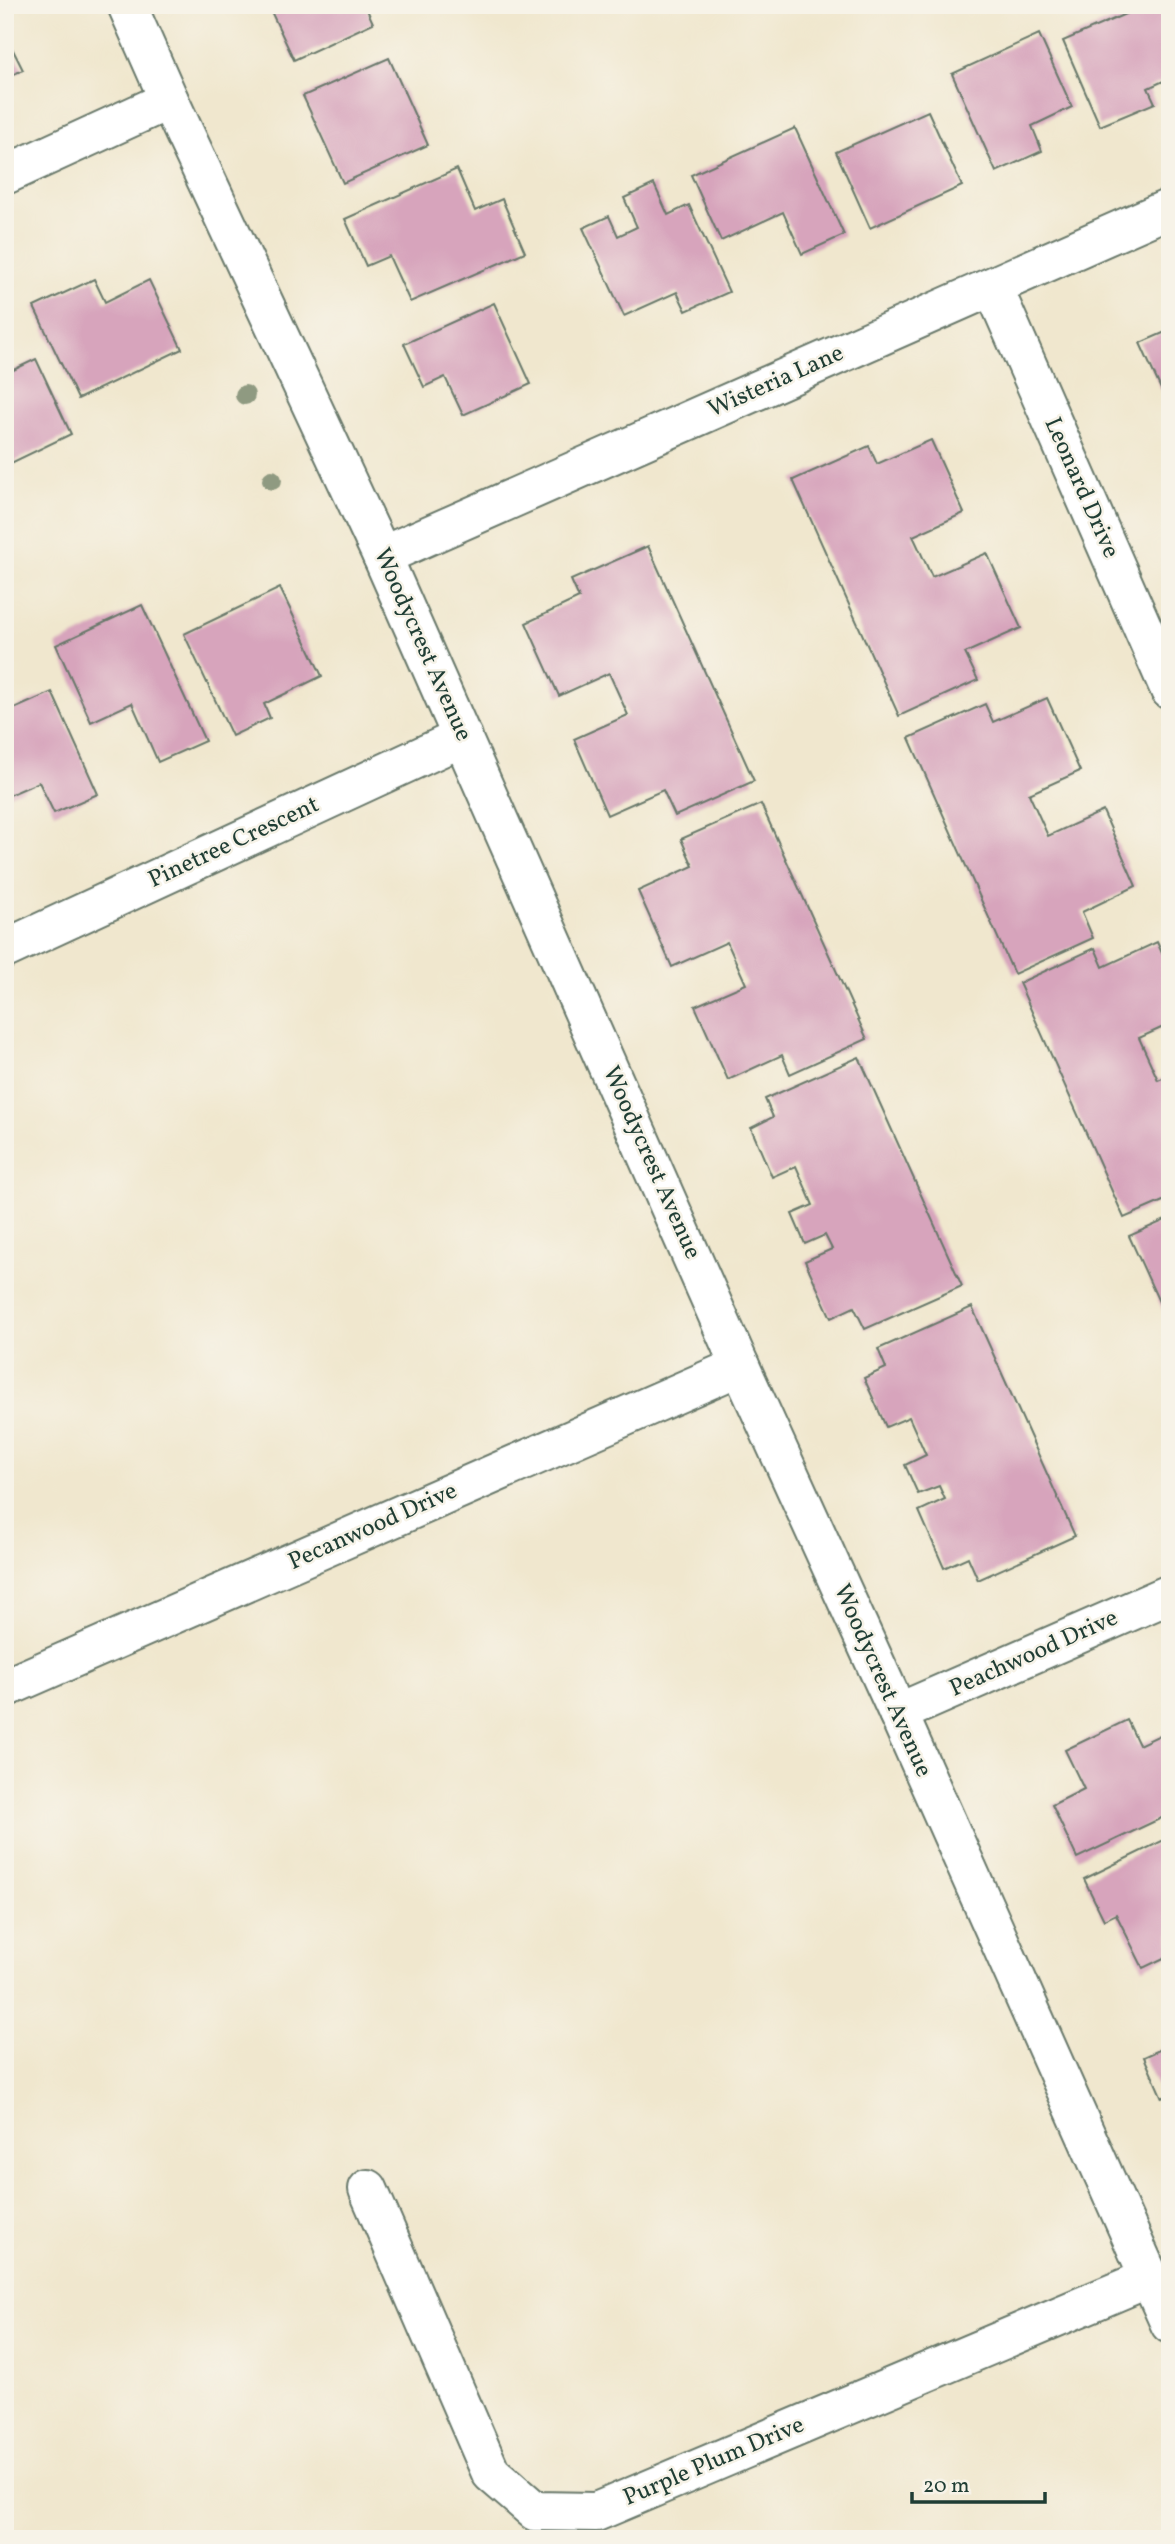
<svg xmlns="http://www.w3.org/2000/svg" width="1175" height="2544" font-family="Vollkorn,serif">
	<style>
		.building { fill: #d7a4bc }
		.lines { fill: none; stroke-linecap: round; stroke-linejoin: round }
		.minor-casing { stroke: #68786a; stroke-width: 42 }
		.minor { stroke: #fff; stroke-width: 38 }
		.tree { fill: #8f9a81 }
		.labels { text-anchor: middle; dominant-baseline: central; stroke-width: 5; stroke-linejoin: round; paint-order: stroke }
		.street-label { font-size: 24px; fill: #1f3d34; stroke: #f7f3e8 }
	</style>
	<rect width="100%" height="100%" fill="#f7f3e8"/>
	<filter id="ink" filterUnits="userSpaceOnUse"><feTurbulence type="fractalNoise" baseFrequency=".0143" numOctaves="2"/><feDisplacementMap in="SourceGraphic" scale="14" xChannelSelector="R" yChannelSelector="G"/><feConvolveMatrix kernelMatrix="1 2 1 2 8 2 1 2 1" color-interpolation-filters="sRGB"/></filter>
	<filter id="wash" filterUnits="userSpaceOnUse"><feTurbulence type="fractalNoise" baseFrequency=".00686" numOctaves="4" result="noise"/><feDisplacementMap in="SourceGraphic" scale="28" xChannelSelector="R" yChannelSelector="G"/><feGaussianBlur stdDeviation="1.57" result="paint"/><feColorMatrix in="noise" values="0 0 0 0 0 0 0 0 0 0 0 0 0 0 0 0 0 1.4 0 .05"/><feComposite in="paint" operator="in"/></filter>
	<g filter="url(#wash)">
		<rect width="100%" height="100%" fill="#f0e7ce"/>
		<g id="blocks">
			<g class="building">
				<polygon points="268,5 365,5 373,23 294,60"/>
				<polygon points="1146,5 1166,5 1170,15 1170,78 1148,88 1155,103 1100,126 1063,41"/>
				<polygon points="5,34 23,70 5,78"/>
				<polygon points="1039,34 1072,107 1032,126 1042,151 996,172 952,74"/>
				<polygon points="389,58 428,145 343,183 303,96"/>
				<polygon points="928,111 962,186 870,228 836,152"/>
				<polygon points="795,128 844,235 802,254 783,212 721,241 691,175"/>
				<polygon points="457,169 475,211 502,199 525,252 410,302 389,256 366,266 345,219"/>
				<polygon points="654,184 668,215 689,205 729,292 686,311 677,292 624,316 583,228 609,216 618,236 637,227 624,198"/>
				<polygon points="94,279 105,302 149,280 182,349 78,399 34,307"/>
				<polygon points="494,303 531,384 463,415 445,377 424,387 404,344"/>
				<polygon points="1170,330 1170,409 1140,343"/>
				<polygon points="36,359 71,434 5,466 5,374"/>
				<polygon points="931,440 964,513 913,536 932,577 987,553 1021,628 965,653 978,680 899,716 793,480 869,446 877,464"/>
				<polygon points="648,546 754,781 675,816 663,790 607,815 574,739 628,715 609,673 559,696 526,623 579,598 571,580"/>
				<polygon points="280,588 322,676 264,704 270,718 232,736 184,634"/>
				<polygon points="142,605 205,741 158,762 132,703 91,722 56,645"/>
				<polygon points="52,692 98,794 54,813 39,782 5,797 5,713"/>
				<polygon points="1047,698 1080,771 1029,794 1048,836 1103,811 1136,886 1082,912 1093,938 1014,974 909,738 985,704 993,722"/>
				<polygon points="761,804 867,1039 790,1074 782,1055 728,1080 695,1006 746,984 727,942 672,967 638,891 693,866 681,839"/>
				<polygon points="1157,942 1170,971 1170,1024 1139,1038 1158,1080 1170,1075 1170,1198 1124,1218 1019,983 1095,948 1103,967"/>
				<polygon points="859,1057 962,1286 865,1329 854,1307 831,1318 805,1261 832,1249 825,1235 805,1244 792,1214 813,1205 796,1166 772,1177 751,1128 773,1117 765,1099"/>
				<polygon points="1170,1218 1170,1326 1129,1236"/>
				<polygon points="972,1307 1075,1536 978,1580 968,1557 944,1568 919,1511 945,1499 939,1486 918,1494 905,1465 926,1455 909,1417 886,1427 864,1378 886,1368 878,1349"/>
				<polygon points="1127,1720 1139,1745 1162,1734 1170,1750 1170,1814 1077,1858 1052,1805 1084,1789 1065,1750"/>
				<polygon points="1170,1837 1170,1955 1143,1968 1116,1914 1104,1920 1084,1879"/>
				<polygon points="1170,2045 1170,2094 1162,2098 1144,2057"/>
			</g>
		</g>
	</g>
	<g filter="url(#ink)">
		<use href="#blocks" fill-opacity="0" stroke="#68786a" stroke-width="2"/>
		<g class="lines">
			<defs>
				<g id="minor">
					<polyline points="127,5 169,100 382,556 740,1366 898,1713 1170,2324"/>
					<polyline points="5,175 169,100"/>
					<polyline points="993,287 1170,690"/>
					<polyline points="382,556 1170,208"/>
					<polyline points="5,949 463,737"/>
					<polyline points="5,1688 740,1366"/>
					<polyline points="898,1713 1170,1594"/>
					<polyline points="368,2189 491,2473 535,2511 596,2512 1149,2278"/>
				</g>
			</defs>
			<use href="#minor" class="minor-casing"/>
			<use href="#minor" class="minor"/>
		</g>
		<g class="tree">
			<circle cx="245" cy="395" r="10"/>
			<circle cx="272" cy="480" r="10"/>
		</g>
	</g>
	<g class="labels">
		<g class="street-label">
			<text transform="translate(776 382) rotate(-24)">Wisteria Lane</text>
			<text transform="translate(1081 488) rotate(66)">Leonard Drive</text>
			<text transform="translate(422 645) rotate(66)">Woodycrest Avenue</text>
			<text transform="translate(234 843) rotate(-25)">Pinetree Crescent</text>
			<text transform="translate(651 1163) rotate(66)">Woodycrest Avenue</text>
			<text transform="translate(373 1527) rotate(-24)">Pecanwood Drive</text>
			<text transform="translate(1034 1654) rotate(-24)">Peachwood Drive</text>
			<text transform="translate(882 1681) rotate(66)">Woodycrest Avenue</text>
			<text transform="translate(714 2462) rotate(-23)">Purple Plum Drive</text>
		</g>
	</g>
	<rect width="1175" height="2544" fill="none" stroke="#f7f3e8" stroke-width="28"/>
	<path d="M912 2492v10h133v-10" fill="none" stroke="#1f3d34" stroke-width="3.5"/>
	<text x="923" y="2492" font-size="21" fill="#1f3d34" stroke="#f7f3e8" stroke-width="5" paint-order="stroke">20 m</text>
</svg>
